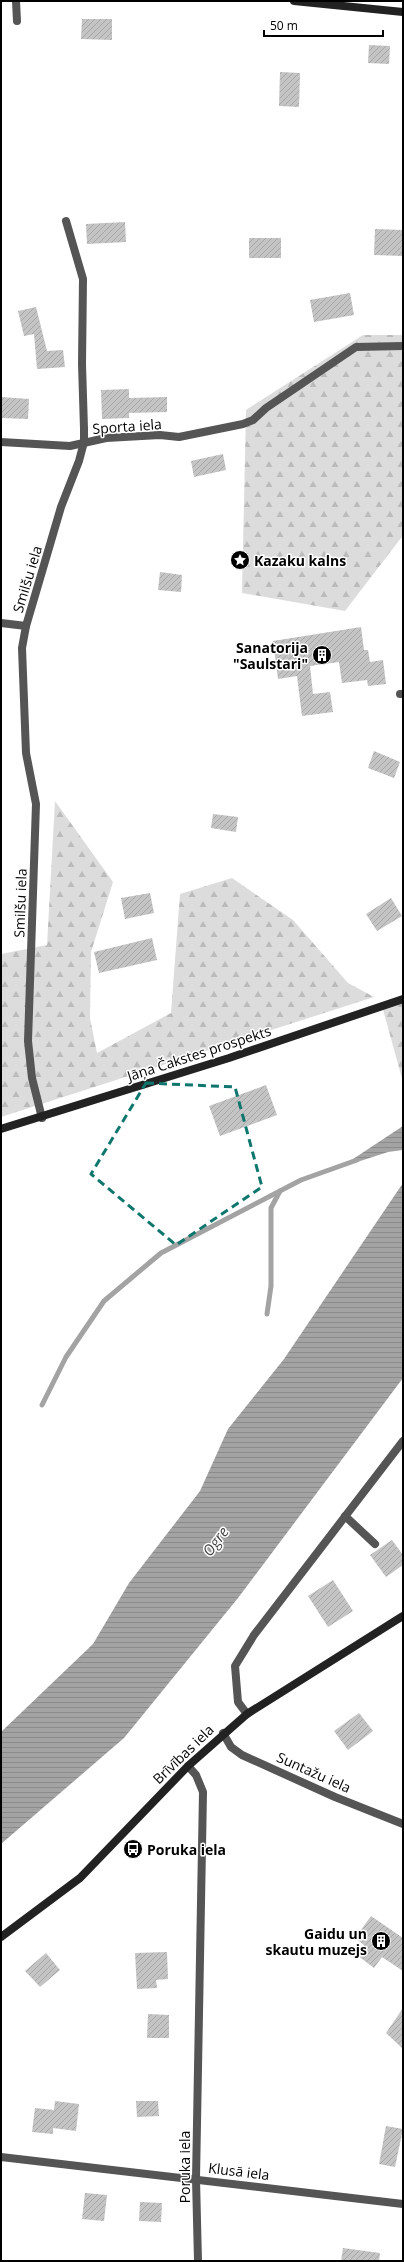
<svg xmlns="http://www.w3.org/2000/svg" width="404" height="2262" font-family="'Open Sans',sans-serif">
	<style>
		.forest { fill: url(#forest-firs) }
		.water { fill: url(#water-rules) }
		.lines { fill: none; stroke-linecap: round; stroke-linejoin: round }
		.stream { stroke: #a3a3a3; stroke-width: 5 }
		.building { fill: url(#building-hatch) }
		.lane { stroke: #555; stroke-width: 8 }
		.street { stroke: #555; stroke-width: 8 }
		.secondary { stroke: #222; stroke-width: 8 }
		.marked { fill: none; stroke: #0f766e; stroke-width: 3; stroke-dasharray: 8 5; stroke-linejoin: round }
		.labels { text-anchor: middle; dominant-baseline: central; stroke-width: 3; stroke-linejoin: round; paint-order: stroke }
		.street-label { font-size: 14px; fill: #000; stroke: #fff }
		.poi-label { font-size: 14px; font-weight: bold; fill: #000; stroke: #fff; text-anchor: start }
		.water-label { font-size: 15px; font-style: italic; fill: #444; stroke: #fff }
	</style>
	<defs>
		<pattern id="forest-firs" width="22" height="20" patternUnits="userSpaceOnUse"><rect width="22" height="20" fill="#dcdcdc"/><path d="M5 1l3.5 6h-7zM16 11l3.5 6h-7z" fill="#bbb"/></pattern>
		<pattern id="water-rules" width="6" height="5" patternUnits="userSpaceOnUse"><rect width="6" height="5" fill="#a3a3a3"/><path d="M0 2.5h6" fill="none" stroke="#8b8b8b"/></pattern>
		<pattern id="building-hatch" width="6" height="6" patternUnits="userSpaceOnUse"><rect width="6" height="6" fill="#c4c4c4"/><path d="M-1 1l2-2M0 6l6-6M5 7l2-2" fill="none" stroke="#a7a7a7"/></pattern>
	</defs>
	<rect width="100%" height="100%" fill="#fff"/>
	<g class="forest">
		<polygon points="363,335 403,335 403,539 401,538 345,611 242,593 246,410"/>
		<polygon points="55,801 113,882 91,952 90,1018 97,1053 171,1013 180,894 232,878 293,920 348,983 374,997 1,1117 1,954 47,945"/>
		<polygon points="403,999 403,1082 382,1006"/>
	</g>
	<g class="water">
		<polygon points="403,1126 403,1150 388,1152 351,1164 350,1161"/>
		<polygon points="403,1183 403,1378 238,1598 124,1738 1,1844 1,1732 93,1644 129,1583 200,1491 228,1429 284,1359"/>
	</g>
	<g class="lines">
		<g class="stream">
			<polyline points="267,1314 271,1286 271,1208 280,1191"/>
			<polyline points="42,1405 66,1357 104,1301 161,1253 301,1180 357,1160"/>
		</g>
	</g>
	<g class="building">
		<polygon points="82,19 112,19 112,40 81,39"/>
		<polygon points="369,45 390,46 389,64 368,63"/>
		<polygon points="280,72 300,73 299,107 279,106"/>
		<polygon points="125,222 126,242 87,244 86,224"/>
		<polygon points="375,229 403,230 403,256 374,255"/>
		<rect x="249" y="238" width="32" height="20"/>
		<polygon points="350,293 354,315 314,322 310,300"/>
		<polygon points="36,307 47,351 63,350 65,367 37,369 34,334 24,336 18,311"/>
		<polygon points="129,389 129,398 167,397 167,412 129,413 129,418 102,419 101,390"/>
		<polygon points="1,397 29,399 28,419 1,418"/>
		<polygon points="223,454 226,470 194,477 191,461"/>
		<polygon points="160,572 182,575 181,592 158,590"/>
		<polygon points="361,627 364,650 368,650 370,662 383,660 386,684 368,686 367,680 342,683 339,662 310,666 313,694 330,692 333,712 302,716 297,676 278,679 273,641"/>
		<polygon points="374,751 400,762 394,778 368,768"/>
		<polygon points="213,814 238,817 236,832 211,828"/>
		<polygon points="150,893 154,913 125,919 121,898"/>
		<polygon points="391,898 402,916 377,931 366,914"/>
		<polygon points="152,938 157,960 99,973 94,952"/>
		<polygon points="266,1085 277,1115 220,1136 209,1106"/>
		<polygon points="392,1540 403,1555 403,1565 386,1577 370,1555"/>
		<polygon points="333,1580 353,1611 328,1627 308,1596"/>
		<polygon points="359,1713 373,1731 348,1750 334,1731"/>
		<polygon points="371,1916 403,1938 403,1971 382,1957 374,1968 357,1955 364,1945 355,1938"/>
		<polygon points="167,1952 168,1979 156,1980 157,1988 137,1989 135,1953"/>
		<polygon points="46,1953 60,1970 40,1987 25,1971"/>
		<polygon points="403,2008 403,2049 386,2033"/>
		<polygon points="148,2014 169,2015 169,2038 147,2038"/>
		<polygon points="55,2101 79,2104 76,2131 53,2128 53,2134 32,2132 35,2108 54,2110"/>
		<polygon points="136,2101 158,2101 159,2116 137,2117"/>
		<polygon points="386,2126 403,2129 395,2167 379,2164"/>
		<polygon points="85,2193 107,2195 104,2221 82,2219"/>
		<polygon points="140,2202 162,2203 161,2222 139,2221"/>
		<polygon points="343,2248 380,2253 379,2261 341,2261"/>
	</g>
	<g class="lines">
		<g class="lane">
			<polyline points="400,694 403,694"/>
			<polyline points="345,1516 375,1544"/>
			<polyline points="247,1714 238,1702 235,1666 254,1635 403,1441"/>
		</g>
		<g class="street">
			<polyline points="16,1 17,21"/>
			<polyline points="1,442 70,446 106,438 160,435 179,437 243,424 253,420 266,408 356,347 403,346"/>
			<polyline points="1,623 26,626"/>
			<polyline points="42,1118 32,1078 28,1041 36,804 26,753 22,648 26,626 61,507 79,461 84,442 84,429 82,364 83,279 66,221"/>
			<polyline points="223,1733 231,1747 242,1755 335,1797 403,1824"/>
			<polyline points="188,1766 196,1775 203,1792 196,2179 198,2261"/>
			<polyline points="1,2157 403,2204"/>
		</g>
		<g class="secondary">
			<polyline points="294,1 403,12"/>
			<polyline points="1,1129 229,1058 403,999"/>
			<polyline points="1,1937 80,1878 188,1766 247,1714 403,1616"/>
		</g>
	</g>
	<path class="marked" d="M146,1083L235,1087L262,1187L176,1245L91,1174Z"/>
	<defs>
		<symbol id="sight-disc" viewBox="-11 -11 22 22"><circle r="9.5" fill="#000" stroke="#fff"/><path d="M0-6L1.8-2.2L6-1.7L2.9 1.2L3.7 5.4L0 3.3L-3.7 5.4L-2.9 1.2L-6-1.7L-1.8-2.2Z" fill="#fff"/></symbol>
		<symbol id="building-disc" viewBox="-11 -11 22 22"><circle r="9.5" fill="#000" stroke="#fff"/><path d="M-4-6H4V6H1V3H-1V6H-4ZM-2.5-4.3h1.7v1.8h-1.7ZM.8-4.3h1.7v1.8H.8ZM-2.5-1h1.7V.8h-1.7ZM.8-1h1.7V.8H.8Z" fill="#fff"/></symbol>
		<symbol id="bus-disc" viewBox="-11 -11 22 22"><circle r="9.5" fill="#000" stroke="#fff"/><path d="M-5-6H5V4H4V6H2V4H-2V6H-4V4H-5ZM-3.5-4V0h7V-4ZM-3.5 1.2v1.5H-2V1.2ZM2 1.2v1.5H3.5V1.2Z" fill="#fff"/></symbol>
	</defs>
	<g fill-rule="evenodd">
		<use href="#sight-disc" x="229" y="549" width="22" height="22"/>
		<use href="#building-disc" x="311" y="644" width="22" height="22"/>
		<use href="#bus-disc" x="122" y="1838" width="22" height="22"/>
		<use href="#building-disc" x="370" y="1930" width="22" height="22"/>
	</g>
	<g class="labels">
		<g class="street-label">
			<text transform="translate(127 426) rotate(-4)">Sporta iela</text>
			<text transform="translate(27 579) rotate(-73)">Smilšu iela</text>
			<text transform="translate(20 903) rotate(-88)">Smilšu iela</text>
			<text transform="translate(199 1053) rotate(-18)">Jāņa Čakstes prospekts</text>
			<text transform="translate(183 1754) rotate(-44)">Brīvības iela</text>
			<text transform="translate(314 1772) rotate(24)">Suntažu iela</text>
			<text transform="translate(184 2167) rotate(-90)">Poruka iela</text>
			<text transform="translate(239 2171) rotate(7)">Klusā iela</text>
		</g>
		<g class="poi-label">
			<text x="254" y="560">Kazaku kalns</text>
			<text x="308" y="647" text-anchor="end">Sanatorija<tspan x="308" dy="16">"Saulstari"</tspan></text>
			<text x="147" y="1849">Poruka iela</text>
			<text x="367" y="1933" text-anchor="end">Gaidu un<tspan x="367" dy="16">skautu muzejs</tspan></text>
		</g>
		<g class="water-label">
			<text transform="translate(215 1541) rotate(-53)">Ogre</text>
		</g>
	</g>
	<rect width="404" height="2262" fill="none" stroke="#000000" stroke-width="4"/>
	<path d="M264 30v6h119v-6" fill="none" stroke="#000000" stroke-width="2"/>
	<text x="270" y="30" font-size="12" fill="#000000" stroke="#ffffff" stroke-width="3" paint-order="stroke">50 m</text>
</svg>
